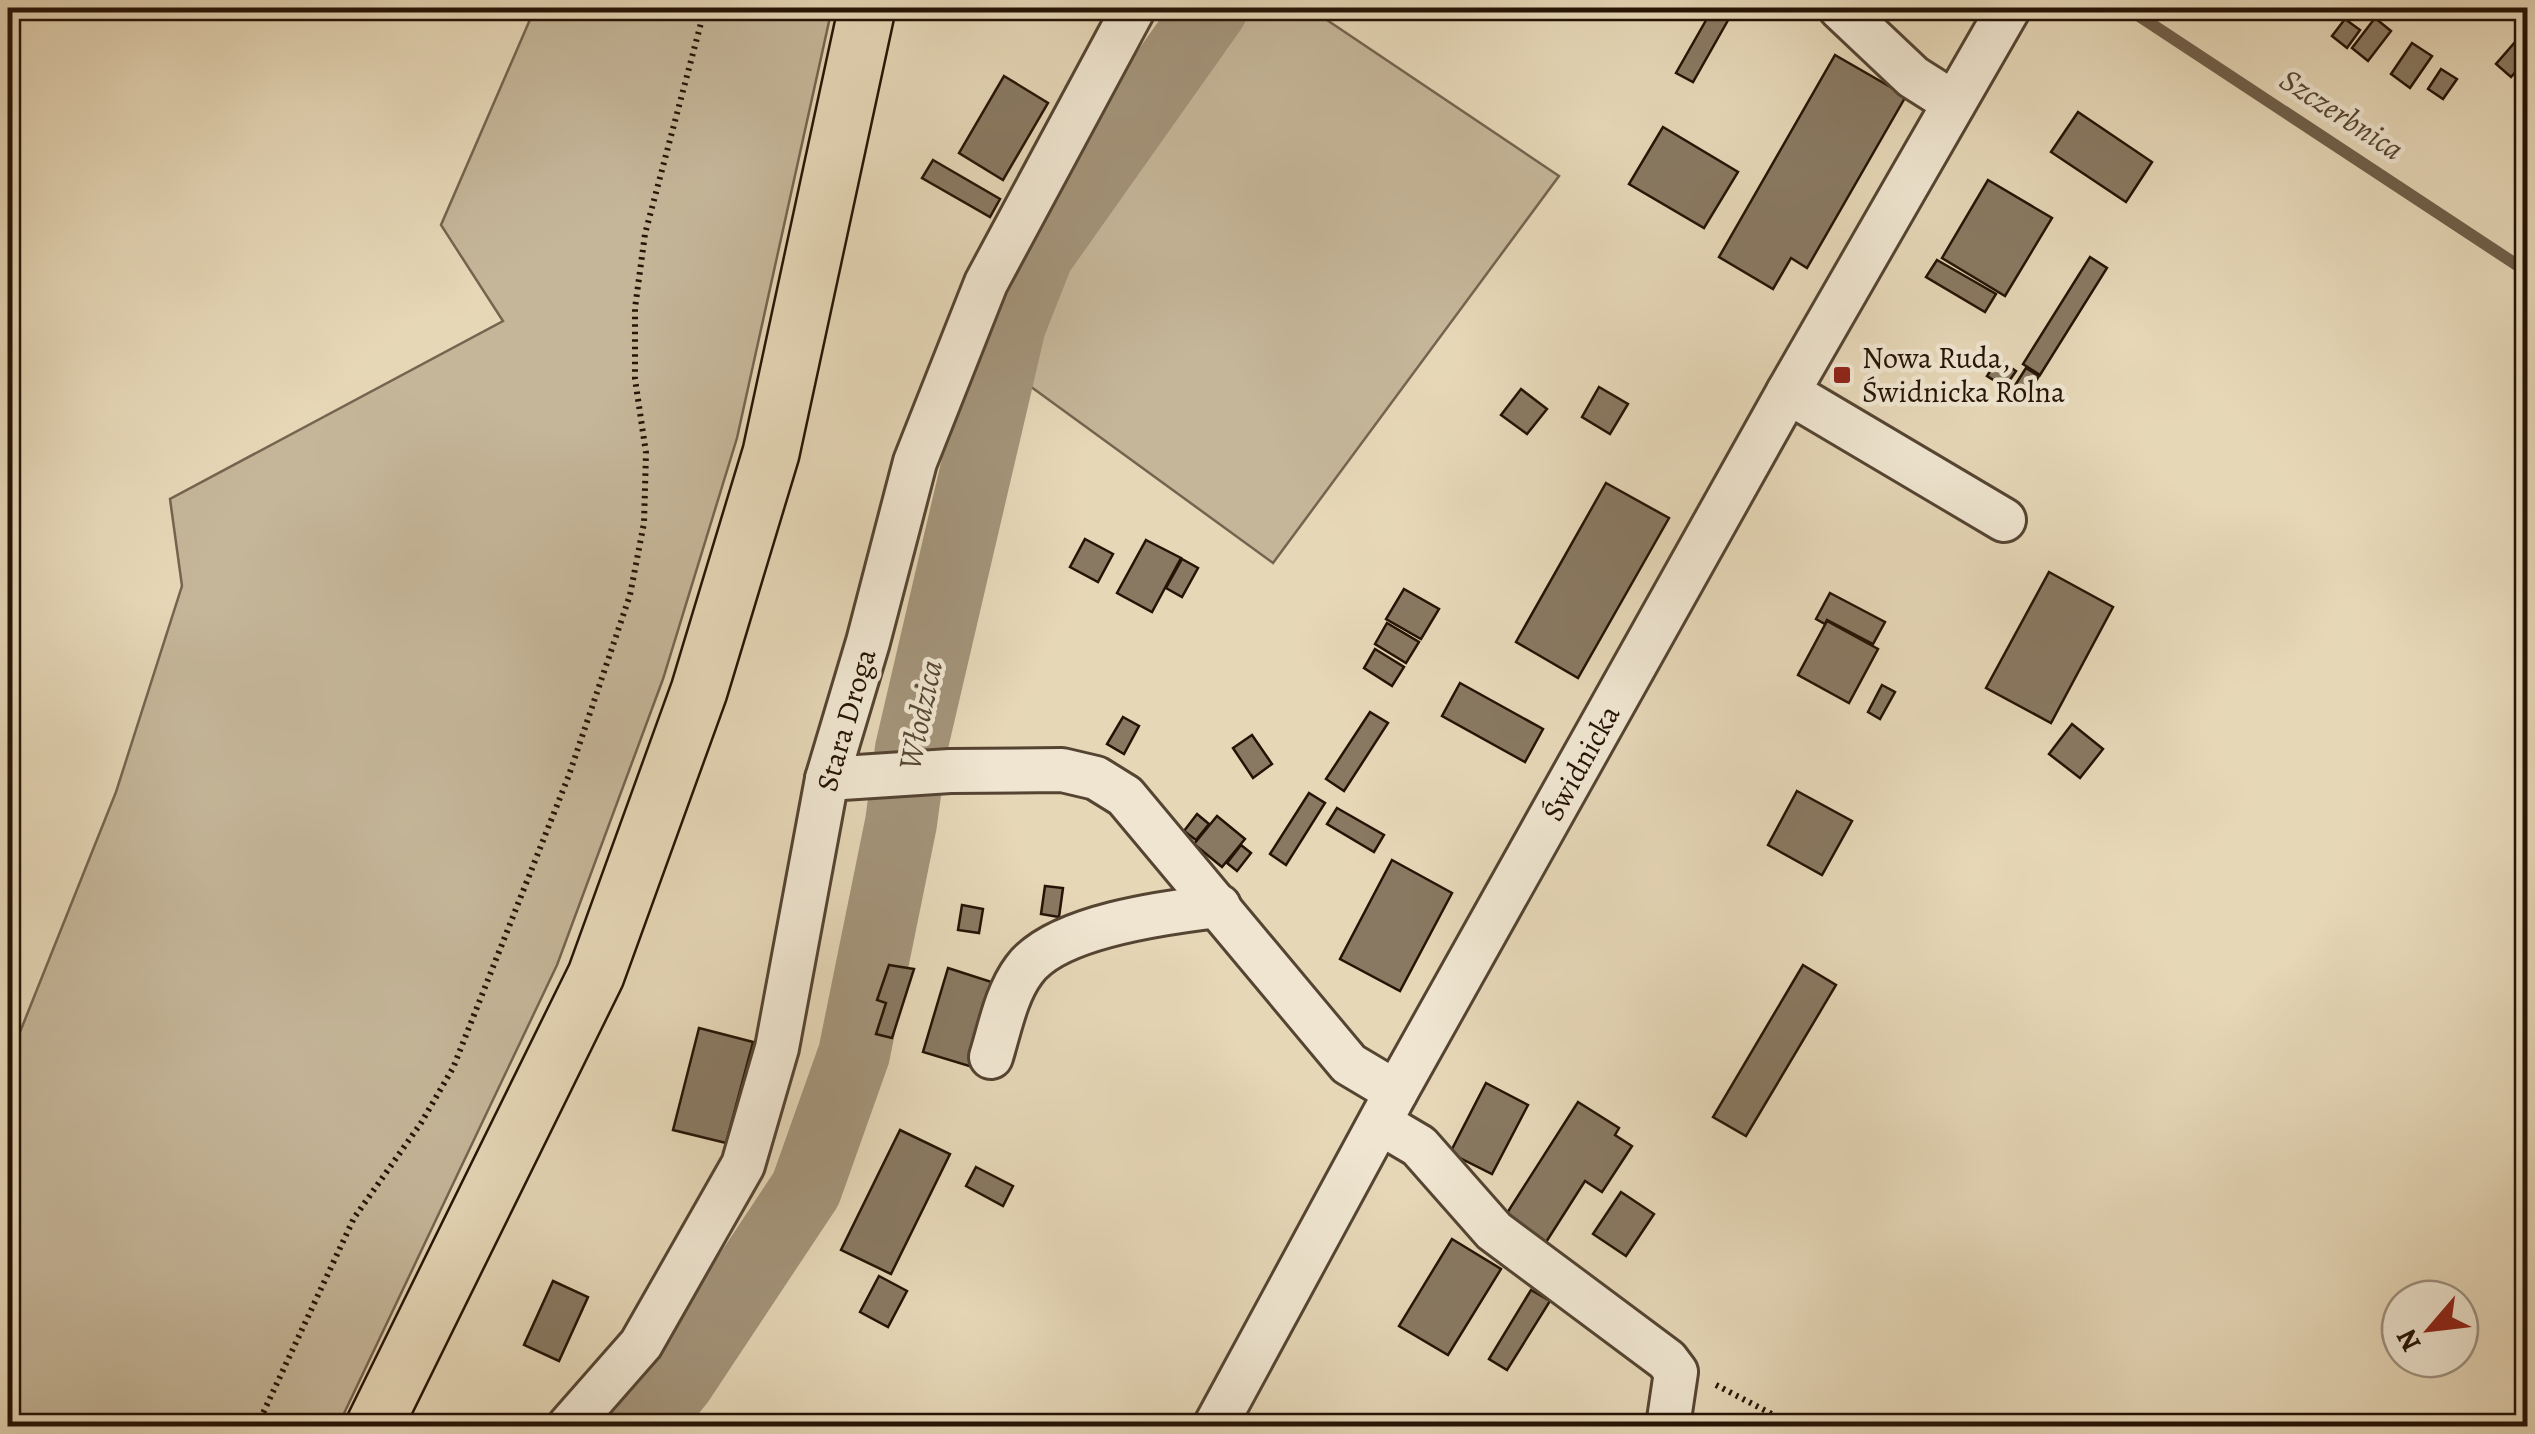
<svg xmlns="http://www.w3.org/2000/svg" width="2535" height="1434" font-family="Alegreya,serif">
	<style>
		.green { fill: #c5b699; stroke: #75644f; stroke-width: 2.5 }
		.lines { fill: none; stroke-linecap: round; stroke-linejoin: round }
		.stream { stroke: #71604b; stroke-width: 12 }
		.river { stroke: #a4947a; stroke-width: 72 }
		.building { fill: #897962; stroke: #251305; stroke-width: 2.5 }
		.minor-casing { stroke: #554432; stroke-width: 48 }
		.major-casing { stroke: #251305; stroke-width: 60 }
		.path { stroke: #251305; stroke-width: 6; stroke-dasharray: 2.5 5; stroke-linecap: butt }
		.minor { stroke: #efe5d0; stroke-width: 42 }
		.major { stroke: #e6d7b7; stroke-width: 55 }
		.poi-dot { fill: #8f2418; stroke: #efe5d0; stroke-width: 4 }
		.labels { text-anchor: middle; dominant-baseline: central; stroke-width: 9; stroke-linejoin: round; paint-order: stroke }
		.poi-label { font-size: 30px; fill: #251305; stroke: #efe5d0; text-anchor: start }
		.street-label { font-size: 30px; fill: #251305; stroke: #efe5d0 }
		.water-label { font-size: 32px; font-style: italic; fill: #584734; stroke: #efe5d0 }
	</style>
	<rect width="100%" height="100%" fill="#e6d7b7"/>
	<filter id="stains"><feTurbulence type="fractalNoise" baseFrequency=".002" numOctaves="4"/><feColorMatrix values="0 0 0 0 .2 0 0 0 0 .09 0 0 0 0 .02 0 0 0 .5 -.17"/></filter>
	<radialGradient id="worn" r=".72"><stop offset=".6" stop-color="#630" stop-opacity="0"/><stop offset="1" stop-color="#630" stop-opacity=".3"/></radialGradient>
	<g class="green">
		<polygon points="535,8 832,8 737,438 663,679 557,965 338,1426 8,1426 8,1051 18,1037 116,792 182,586 170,499 503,321 441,225"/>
		<polygon points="1212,8 1309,8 1559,176 1273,563 1023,381 1010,325 1038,254"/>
	</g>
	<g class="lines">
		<polyline class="stream" points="2127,8 2517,265 2528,267"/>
		<polyline class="river" points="642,1426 678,1382 806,1189 854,1054 901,823 911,749 1010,325 1038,254 1212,8"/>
	</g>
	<g class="building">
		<polygon points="1713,8 1731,15 1693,82 1676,73"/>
		<polygon points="2375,18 2391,31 2368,61 2352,48"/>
		<polygon points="2345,19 2360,30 2347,48 2332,36"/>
		<polygon points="2523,33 2528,37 2528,58 2511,77 2496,64"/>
		<polygon points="2412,43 2432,56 2410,88 2391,74"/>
		<polygon points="1835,55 1906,96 1807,268 1791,258 1773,289 1719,257"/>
		<polygon points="2441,69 2457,79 2443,99 2428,89"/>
		<polygon points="1004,76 1048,103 1003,180 959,153"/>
		<polygon points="2078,112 2152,162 2126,202 2051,152"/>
		<polygon points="1663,127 1738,172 1704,228 1629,184"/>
		<polygon points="933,160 1000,199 990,217 922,178"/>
		<polygon points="1988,180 2052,218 2005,296 1942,258"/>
		<polygon points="2090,257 2107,268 2040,375 2023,364"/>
		<polygon points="1937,260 1996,294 1985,312 1926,277"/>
		<polygon points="1998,359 2016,371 2005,387 1987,376"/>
		<polygon points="2026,368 2039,376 2027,396 2014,387"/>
		<polygon points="1599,387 1628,404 1610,434 1582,417"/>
		<polygon points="1521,389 1547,409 1527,434 1501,415"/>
		<polygon points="1606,483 1669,518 1578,678 1516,642"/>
		<polygon points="1085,539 1113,554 1098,582 1070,567"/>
		<polygon points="1146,540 1181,558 1152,612 1117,593"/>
		<polygon points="1182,559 1198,568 1182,597 1166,588"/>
		<polygon points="2049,572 2113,607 2051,723 1986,688"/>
		<polygon points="1404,589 1439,609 1421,639 1386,619"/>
		<polygon points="1830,593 1885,622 1873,644 1827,620 1825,624 1816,619"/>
		<polygon points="1827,621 1878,649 1849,703 1798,675"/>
		<polygon points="1387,623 1419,642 1406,663 1375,644"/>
		<polygon points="1375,649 1404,667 1392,686 1364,668"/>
		<polygon points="1460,683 1543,729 1525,762 1442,716"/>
		<polygon points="1882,685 1895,692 1880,719 1868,712"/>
		<polygon points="1370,712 1388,723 1344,791 1326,779"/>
		<polygon points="1123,717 1139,726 1124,754 1107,744"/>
		<polygon points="2072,724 2103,749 2080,778 2049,754"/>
		<polygon points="1252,735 1272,764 1253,778 1233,748"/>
		<polygon points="1797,791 1852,821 1822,875 1768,845"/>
		<polygon points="1309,793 1325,803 1286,865 1270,854"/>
		<polygon points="1337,808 1384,835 1374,852 1327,824"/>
		<polygon points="1197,814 1209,824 1196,840 1184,831"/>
		<polygon points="1217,816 1245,839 1222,867 1194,844"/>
		<polygon points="1241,845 1251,853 1237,871 1227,863"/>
		<polygon points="1392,860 1452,893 1400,991 1340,959"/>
		<polygon points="1045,886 1063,888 1059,917 1041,914"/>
		<polygon points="962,905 983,909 979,933 958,930"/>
		<polygon points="889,965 914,969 892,1038 876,1034 886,1003 877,1000"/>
		<polygon points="1803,965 1836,985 1746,1136 1713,1117"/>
		<polygon points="948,968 1004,986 979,1069 923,1052"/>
		<polygon points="699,1028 753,1042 726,1143 673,1130"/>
		<polygon points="1486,1083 1528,1105 1492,1174 1450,1153"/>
		<polygon points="1578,1102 1619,1128 1615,1135 1632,1146 1602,1192 1585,1181 1541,1250 1500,1224"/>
		<polygon points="900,1130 950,1154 891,1274 841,1250"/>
		<polygon points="976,1167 1013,1186 1003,1206 966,1186"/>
		<polygon points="1621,1192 1654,1214 1626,1256 1593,1234"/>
		<polygon points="1452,1239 1501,1269 1448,1355 1399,1326"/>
		<polygon points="879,1276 907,1291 888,1327 860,1312"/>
		<polygon points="553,1281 588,1297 559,1361 524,1345"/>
		<polygon points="1531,1290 1550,1301 1507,1370 1489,1359"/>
	</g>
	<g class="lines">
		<defs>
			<g id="minor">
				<polyline points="1840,8 1913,77 1954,103"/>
				<polyline points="1788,392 2004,520"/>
				<polyline points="827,779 950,771 1062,770 1096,778 1125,796 1349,1064 1396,1092"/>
				<path d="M991,1057C1000,1028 1006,994 1024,970C1056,926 1167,912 1219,906"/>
				<polyline points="1380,1123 1419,1146 1494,1231 1667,1360 1676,1372 1668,1426"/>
				<polyline points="569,1426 641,1344 743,1165 777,1048 827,779 868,642 915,462 986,283 1134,8"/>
				<polyline points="1215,1426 1396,1092 1788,392 2009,8"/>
			</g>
			<polyline id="major" points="374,1426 596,975 699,691 771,453 867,8"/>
		</defs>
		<use href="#minor" class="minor-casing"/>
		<use href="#major" class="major-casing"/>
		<g class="path">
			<polyline points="1716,1385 1795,1426"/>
			<polyline points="257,1426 354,1218 421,1123 453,1068 569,775 630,595 644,523 646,453 635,379 635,308 645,234 705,8"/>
		</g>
		<use href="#minor" class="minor"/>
		<use href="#major" class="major"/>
	</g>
	<rect class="poi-dot" x="1832" y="365" width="20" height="20" rx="5"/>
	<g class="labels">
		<g class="poi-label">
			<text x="1862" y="358">Nowa Ruda,<tspan x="1862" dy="34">Świdnicka Rolna</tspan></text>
		</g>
		<g class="street-label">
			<text transform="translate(846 720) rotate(-74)">Stara Droga</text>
			<text transform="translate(1581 763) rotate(-61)">Świdnicka</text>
		</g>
		<g class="water-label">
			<text transform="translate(2342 114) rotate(33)">Szczerbnica</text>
			<text transform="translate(920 715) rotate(-78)">Włodzica</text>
		</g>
	</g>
	<rect width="2535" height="1434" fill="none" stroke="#e6d7b7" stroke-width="40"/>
	<rect x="10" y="10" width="2515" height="1414" fill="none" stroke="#251305" stroke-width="5"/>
	<rect x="20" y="20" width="2495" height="1394" fill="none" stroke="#251305" stroke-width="2.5"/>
	<g transform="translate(2430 1329) rotate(242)"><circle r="48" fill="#efe5d0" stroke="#9e917f" stroke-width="2.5"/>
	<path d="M0-8L18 38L0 25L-18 38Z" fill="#8f2418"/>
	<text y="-15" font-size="28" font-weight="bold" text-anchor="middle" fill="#251305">N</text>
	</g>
	<rect width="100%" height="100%" filter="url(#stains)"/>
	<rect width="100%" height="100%" fill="url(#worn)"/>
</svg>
